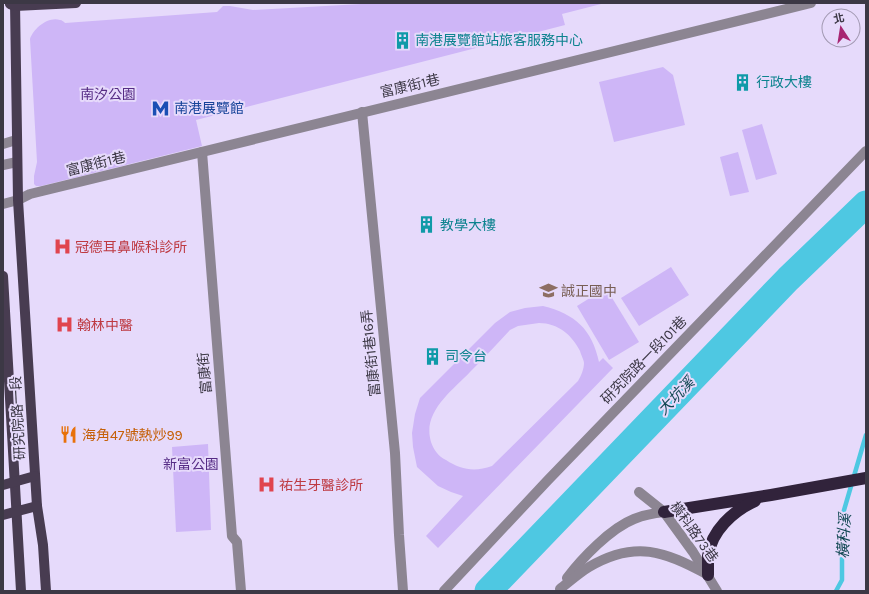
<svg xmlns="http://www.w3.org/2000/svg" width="869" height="594" font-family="Karla,'Noto Sans TC',sans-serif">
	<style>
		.green { fill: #ceb6f7; fill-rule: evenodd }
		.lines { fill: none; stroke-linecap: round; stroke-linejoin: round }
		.stream { stroke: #4ec8e2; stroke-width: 4.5 }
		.river { stroke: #4ec8e2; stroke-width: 27 }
		.minor { stroke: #8c8592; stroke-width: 10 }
		.major { stroke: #483c51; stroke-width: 10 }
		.highway { stroke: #31233b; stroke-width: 12 }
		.labels { text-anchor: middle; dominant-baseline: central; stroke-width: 4; stroke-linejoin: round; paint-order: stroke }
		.culture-label { font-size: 14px; fill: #0d838f; stroke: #e6dafb; text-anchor: start }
		.street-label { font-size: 14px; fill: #3c3845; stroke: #e6dafb }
		.park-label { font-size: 14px; fill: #562c85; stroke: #e6dafb }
		.transit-label { font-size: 14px; fill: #164399; stroke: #e6dafb; text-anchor: start }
		.health-label { font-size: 14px; fill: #be3a42; stroke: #e6dafb; text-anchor: start }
		.education-label { font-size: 14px; fill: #785e54; stroke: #e6dafb; text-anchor: start }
		.food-label { font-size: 14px; fill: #c56008; stroke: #e6dafb; text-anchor: start }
		.water-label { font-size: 15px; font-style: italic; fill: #114752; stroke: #e6dafb }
	</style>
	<rect width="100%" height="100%" fill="#e6dafb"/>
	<g class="green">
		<path d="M379,3H605L562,14L565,25L196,120L202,146L41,186H36L34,184V176L37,162L30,39C33,29 48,16 60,20C62,20 64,22 65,23L217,12L223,6H230L253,10Z"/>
		<polygon points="663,67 673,75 685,125 614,142 599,82"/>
		<polygon points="762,124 777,174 756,180 742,130"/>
		<polygon points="738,152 749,192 730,196 720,157"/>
		<polygon points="671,267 689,295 639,326 621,298"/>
		<polygon points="606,288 639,342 609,360 577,306"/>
		<path d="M543,306C575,314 592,329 599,362L603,358L613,368L438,548L426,536L463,496L451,492L438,486L417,467L413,447L412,433L415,414L420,398L495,323L510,312L525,308ZM539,323C558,323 572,335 580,351C581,355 584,360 584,363C584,369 581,376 578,381L492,466C475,472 461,470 446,460C438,456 434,450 431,442C422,412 452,391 470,372C484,358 497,344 510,330L518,326Z"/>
		<polygon points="208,444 211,530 176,532 172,447"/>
	</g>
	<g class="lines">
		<polyline class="stream" points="836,591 842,580 842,517 866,435"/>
		<polyline class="river" points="488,591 788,279 866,204"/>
		<g class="minor">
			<polyline points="362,112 395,453 399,535 403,591"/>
			<polyline points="3,144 16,140"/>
			<polyline points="202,152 232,536 237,542 241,591"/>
			<polyline points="3,165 17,162"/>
			<polyline points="3,204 18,200 30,194 811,3"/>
			<polyline points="639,492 664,512 693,552 717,591"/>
			<path d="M567,578C582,558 611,528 634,519C644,515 654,513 664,512"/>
			<path d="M560,589C569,582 579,573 589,567C635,540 665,551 708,575"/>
			<polyline points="444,591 548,480 866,151"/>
		</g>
		<g class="major">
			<polyline points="15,3 18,200 37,506 43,545 46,591"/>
			<polyline points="10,4 15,6 76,3"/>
			<polyline points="3,276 21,591"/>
			<polyline points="3,485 35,476"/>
			<polyline points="3,515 37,506"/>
		</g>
		<g class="highway">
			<polyline points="664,512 771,495 866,478"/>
			<path d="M708,575C708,569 708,563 708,556C711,531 733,511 755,501"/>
		</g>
	</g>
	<defs>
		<symbol id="building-bare" viewBox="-9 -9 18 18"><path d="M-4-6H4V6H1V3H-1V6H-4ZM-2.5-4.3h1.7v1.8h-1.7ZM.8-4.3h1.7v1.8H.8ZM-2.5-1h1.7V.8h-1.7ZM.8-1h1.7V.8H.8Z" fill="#0f9aa8" stroke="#e6dafb" stroke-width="2.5" paint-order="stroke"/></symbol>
		<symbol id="metro-bare" viewBox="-9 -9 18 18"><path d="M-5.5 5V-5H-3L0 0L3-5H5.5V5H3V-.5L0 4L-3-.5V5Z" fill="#1a4fb4" stroke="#e6dafb" stroke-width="2.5" paint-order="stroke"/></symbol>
		<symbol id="hospital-bare" viewBox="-9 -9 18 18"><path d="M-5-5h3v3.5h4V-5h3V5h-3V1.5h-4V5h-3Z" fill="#e0444e" stroke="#e6dafb" stroke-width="2.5" paint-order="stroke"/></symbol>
		<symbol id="school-bare" viewBox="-9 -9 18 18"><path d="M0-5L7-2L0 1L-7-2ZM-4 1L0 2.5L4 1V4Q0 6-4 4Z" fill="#8d6e63" stroke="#e6dafb" stroke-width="2.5" paint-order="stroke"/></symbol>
		<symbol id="restaurant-bare" viewBox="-9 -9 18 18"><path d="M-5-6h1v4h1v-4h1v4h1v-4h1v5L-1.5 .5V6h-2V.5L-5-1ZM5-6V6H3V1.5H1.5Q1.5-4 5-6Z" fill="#e8710a" stroke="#e6dafb" stroke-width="2.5" paint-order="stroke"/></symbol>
	</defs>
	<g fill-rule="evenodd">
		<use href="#building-bare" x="390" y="28" width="25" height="25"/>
		<use href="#building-bare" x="730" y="70" width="25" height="25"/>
		<use href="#metro-bare" x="148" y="96" width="25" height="25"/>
		<use href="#building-bare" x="414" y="212" width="25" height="25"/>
		<use href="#hospital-bare" x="50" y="234" width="25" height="25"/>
		<use href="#school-bare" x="536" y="278" width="25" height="25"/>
		<use href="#hospital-bare" x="52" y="312" width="25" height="25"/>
		<use href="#building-bare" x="420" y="344" width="25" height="25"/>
		<use href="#restaurant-bare" x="56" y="422" width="25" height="25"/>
		<use href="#hospital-bare" x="254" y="472" width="25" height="25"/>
	</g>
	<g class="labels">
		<g class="culture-label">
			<text x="415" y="40">南港展覽館站旅客服務中心</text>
			<text x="756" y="82">行政大樓</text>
			<text x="440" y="225">教學大樓</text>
			<text x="445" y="356">司令台</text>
		</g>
		<g class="street-label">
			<text transform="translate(410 86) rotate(-13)">富康街1巷</text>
			<text transform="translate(96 164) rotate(-14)">富康街1巷</text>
			<text transform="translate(371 353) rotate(-96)">富康街1巷16弄</text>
			<text transform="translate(644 360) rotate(-46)">研究院路一段101巷</text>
			<text transform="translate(205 373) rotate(-95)">富康街</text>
			<text transform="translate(18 418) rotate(-93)">研究院路一段</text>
			<text transform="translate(694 532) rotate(54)">橫科路73巷</text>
		</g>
		<g class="park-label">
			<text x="108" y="94">南汐公園</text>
			<text x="191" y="464">新富公園</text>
		</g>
		<g class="transit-label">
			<text x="174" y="108">南港展覽館</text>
		</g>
		<g class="health-label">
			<text x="75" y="247">冠德耳鼻喉科診所</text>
			<text x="77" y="325">翰林中醫</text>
			<text x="279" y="485">祐生牙醫診所</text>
		</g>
		<g class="education-label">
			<text x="561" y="291">誠正國中</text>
		</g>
		<g class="food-label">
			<text x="82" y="435">海角47號熱炒99</text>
		</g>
		<g class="water-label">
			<text transform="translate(676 396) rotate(-46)">大坑溪</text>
			<text transform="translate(844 536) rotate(-87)">橫科溪</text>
		</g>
	</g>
	<rect width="869" height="594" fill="none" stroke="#3c3845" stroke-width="8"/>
	<g transform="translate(841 28) rotate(348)"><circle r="19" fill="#e6dafb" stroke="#a299b2"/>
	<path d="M0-3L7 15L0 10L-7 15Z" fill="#a72572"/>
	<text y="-6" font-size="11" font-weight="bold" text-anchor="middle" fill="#3c3845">北</text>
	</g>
</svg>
